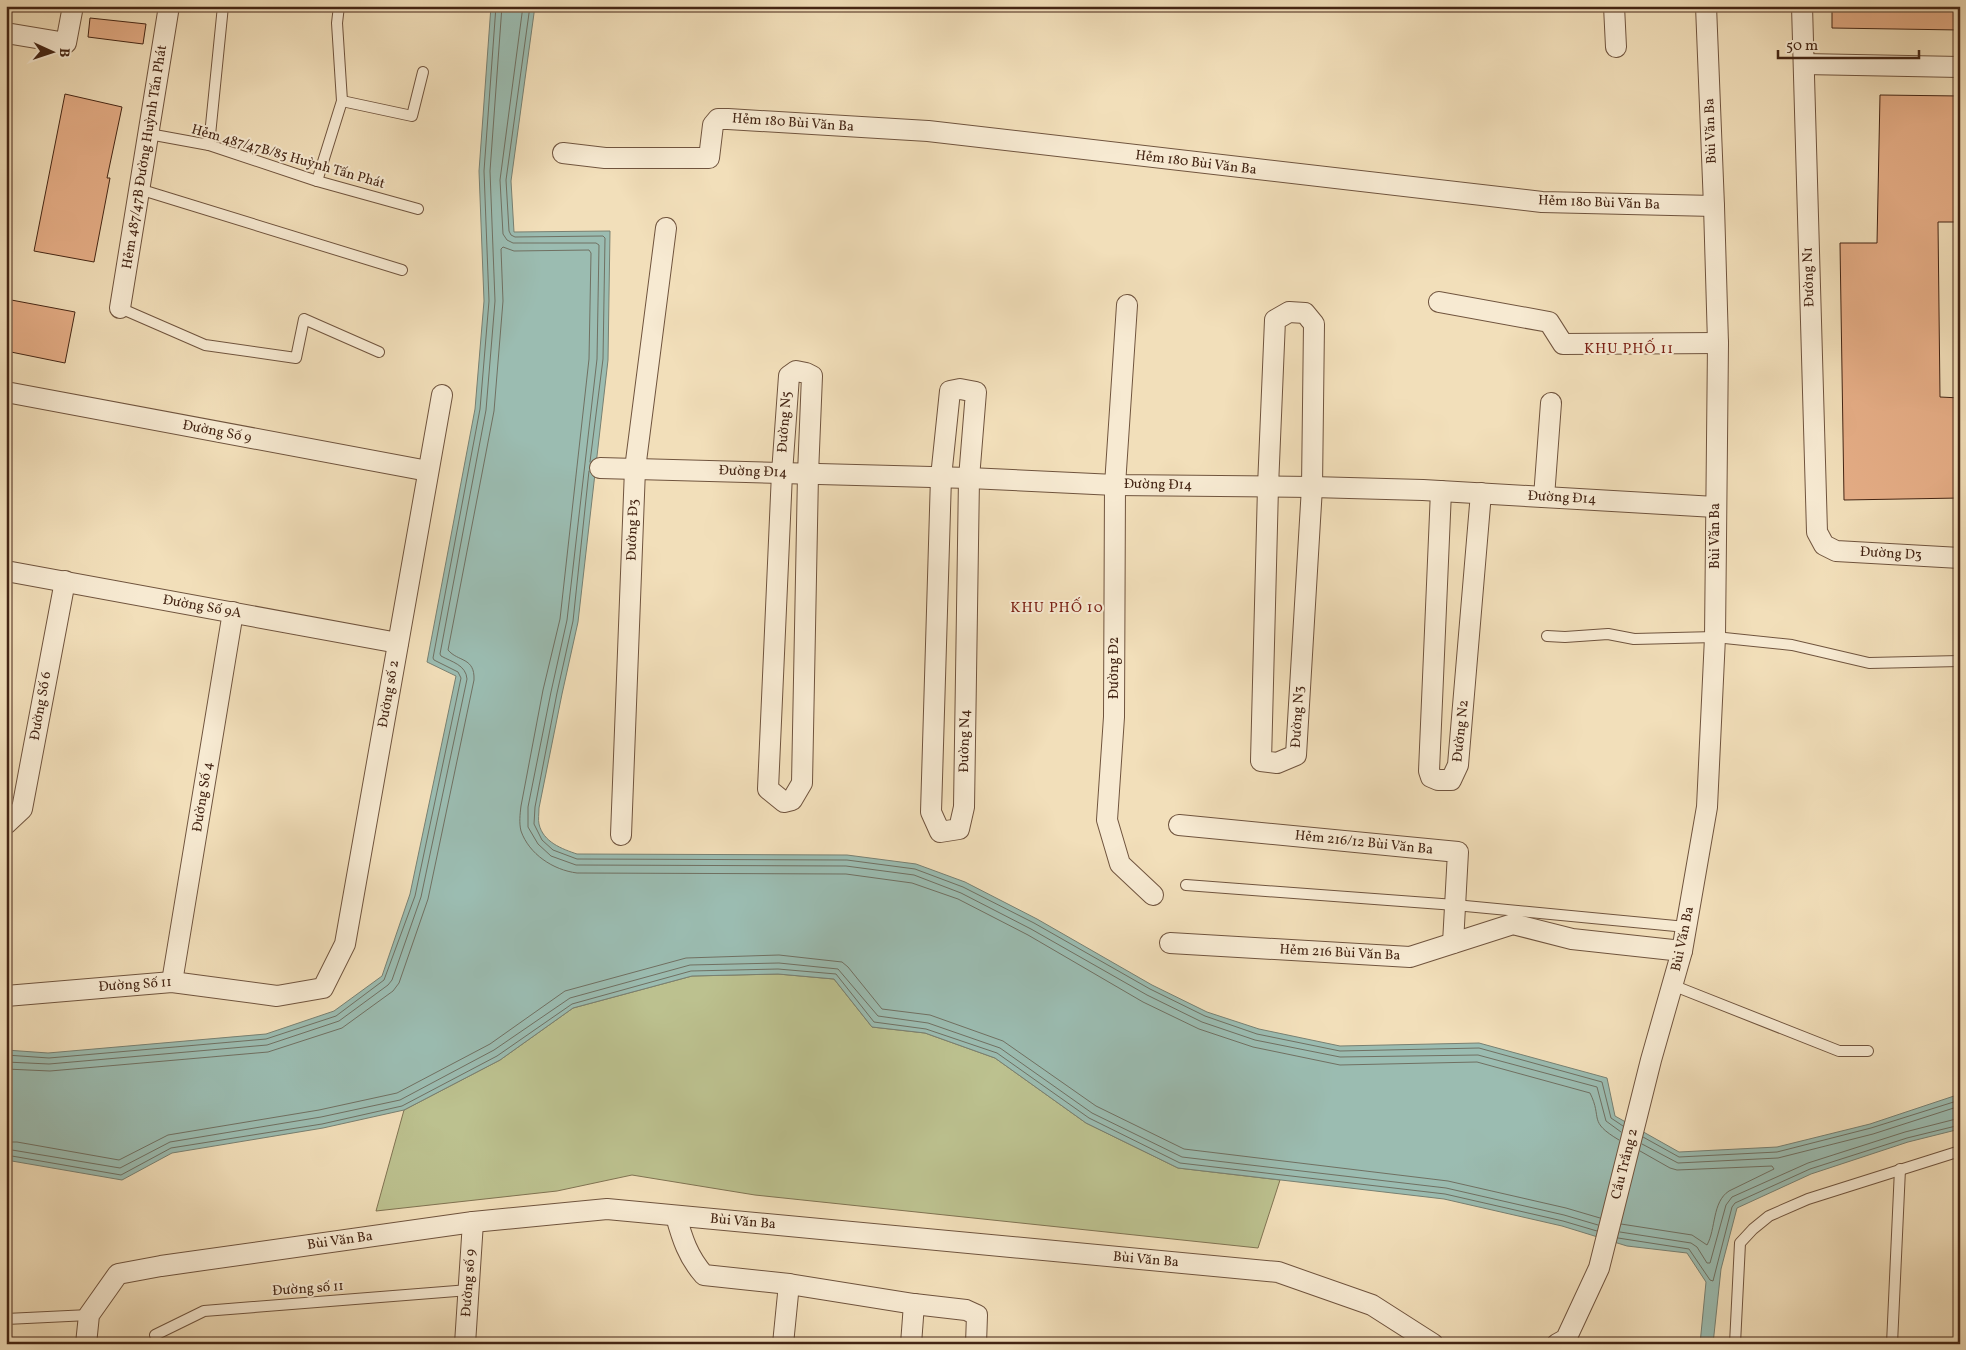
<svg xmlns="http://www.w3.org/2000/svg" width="1966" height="1350" font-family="Vollkorn,serif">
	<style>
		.green { fill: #bcc18f; stroke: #807352 }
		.water { fill: #9bbcb1; stroke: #788072 }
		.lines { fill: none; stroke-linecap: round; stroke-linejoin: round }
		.shore { stroke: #707062; stroke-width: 1 }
		.building { fill: #e6ae87; stroke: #442514 }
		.lane-casing { stroke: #70543e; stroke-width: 12 }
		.street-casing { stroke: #70543e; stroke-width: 22 }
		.lane { stroke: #f7ead2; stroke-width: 10 }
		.street { stroke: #f7ead2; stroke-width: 20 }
		.labels { text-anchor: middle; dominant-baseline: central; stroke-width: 4; stroke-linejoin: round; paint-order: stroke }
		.street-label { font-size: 14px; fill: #442514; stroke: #f7ead2 }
		.neighbourhood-label { font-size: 15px; letter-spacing: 1px; fill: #7a1f14; stroke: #f7ead2 }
	</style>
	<rect width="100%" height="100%" fill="#f2dfba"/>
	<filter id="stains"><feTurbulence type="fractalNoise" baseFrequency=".004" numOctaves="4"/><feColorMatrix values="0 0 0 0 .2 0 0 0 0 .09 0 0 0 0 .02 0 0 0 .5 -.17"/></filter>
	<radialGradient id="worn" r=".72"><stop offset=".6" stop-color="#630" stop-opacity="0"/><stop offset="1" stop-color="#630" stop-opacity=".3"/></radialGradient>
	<polygon class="green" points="778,974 834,979 872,1027 925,1033 995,1058 1086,1123 1178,1168 1280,1180 1258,1248 755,1195 632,1175 557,1191 376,1211 404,1110 500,1060 573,1008 692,976"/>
	<path class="water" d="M491,6H535L511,181L514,232L610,231L608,360L578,622L562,694L539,808C539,813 538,820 539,824C543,842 562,849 577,854L847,855L916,864L965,882L1037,919L1152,985L1207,1012L1259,1029L1340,1046L1479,1043L1607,1078L1615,1116L1679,1152L1777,1147L1870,1124L1960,1094V1129L1908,1142L1811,1174L1737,1208L1721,1269L1713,1344H1700L1706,1282L1687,1253L1627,1246L1562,1226L1444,1199L1178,1168L1086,1123L995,1058L925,1033L872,1027L834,979L778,974L692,976L573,1008L500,1060L404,1110L323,1128L172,1153L122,1180L6,1160V1050L48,1053L266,1034L334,1011L382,976L410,894L456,676L427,662L475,409L484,301L479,171Z"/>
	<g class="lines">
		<g class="shore">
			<polyline points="523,6 500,180 503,234 507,240 513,243 596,243 599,245 597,359 567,620 551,692 528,807 528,827 538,844 551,856 576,865 846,866 914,875 961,893 1031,929 1147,995 1202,1022 1255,1040 1340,1057 1478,1055 1597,1087 1606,1121 1621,1132"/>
			<polyline points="530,6 506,180 509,231 511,235 515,237 603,236 605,238 603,359 590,462"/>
			<polyline points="589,471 573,621 557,693 535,807 534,824 542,840 553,850 577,859 847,860 915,869 963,887 1034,923 1150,989 1205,1016 1257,1034 1340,1051 1479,1048 1602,1082 1611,1118 1623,1126"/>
			<polyline points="6,1055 49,1058 266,1039 336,1016 384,980 415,896 461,678 458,672 434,660 433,658 480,409 489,301 484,171 496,6"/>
			<path d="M6,1062L49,1064L267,1045L339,1021L388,985L392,980L421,897L467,679C466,665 452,662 441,656L440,654L486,410L495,301L490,171L502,6"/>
			<path d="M6,1069L50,1071L268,1052L342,1028L393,991L399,983L428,899L474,680C475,657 458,662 448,650L494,411L503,301L501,249L503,247L514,251L589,250L591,253L589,359L560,619L543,690L521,806C520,814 519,823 521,831C529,854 553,870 577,873L846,874L912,883L958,899L1028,935L1143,1002L1199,1029L1253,1047L1340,1065L1477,1062L1590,1093C1603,1119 1587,1121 1619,1140"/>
			<polyline points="1643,1137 1679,1157 1777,1152 1871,1128 1960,1100"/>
			<polyline points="6,1142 17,1142 119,1160 168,1135 319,1110 397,1093 490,1044 565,991 686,958 779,955 842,962 848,967 882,1009 930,1015 1003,1041 1096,1106 1184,1149 1448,1181 1566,1208 1600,1218"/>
			<polyline points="1642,1144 1678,1163 1778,1158 1873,1134 1960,1106"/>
			<polyline points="6,1149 120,1168 170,1142 321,1117 400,1100 494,1050 570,998 690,965 779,963 838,969 878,1016 928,1023 1000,1048 1092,1113 1182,1157 1446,1188 1564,1215 1598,1225"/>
			<polyline points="6,1155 121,1175 171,1148 322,1124 402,1106 497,1056 572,1004 691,971 778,969 836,974 874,1022 926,1029 997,1053 1089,1118 1180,1163 1445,1194 1563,1221 1597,1231"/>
			<path d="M1621,1224L1692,1235L1707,1245C1716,1229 1712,1202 1729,1191L1774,1169L1772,1166L1677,1170L1670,1168L1640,1151"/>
			<polyline points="1620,1232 1691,1243 1697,1247 1707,1263 1710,1263 1726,1205 1732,1197 1808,1163 1905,1132 1960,1118"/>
			<polyline points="1618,1238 1689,1249 1710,1280 1713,1281 1732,1207 1735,1203 1810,1169 1907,1138 1960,1125"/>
		</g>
	</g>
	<g class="building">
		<polygon points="1832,6 1960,6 1960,30 1832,28"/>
		<polygon points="90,18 146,24 143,44 88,37"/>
		<polygon points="65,94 122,107 107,178 110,178 94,262 34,251"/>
		<polygon points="1880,95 1960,96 1960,222 1938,222 1940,397 1960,398 1960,498 1844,500 1840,243 1877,243"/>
		<polygon points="6,299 75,312 65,363 6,351"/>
	</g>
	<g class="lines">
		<defs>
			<g id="lane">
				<polyline points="342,101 412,116 423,72"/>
				<polyline points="149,134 209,145 317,181 418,209"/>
				<polyline points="209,145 223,6"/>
				<polyline points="317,181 342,101 337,23 339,6"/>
				<polyline points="139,189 402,270"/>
				<polyline points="120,308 205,345 296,358 304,319 379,352"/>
				<polyline points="1547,636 1565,637 1608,634 1634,639 1715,637 1792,645 1869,663 1960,661"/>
				<polyline points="1186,885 1455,905 1686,927"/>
				<polyline points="1672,985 1839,1051 1868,1051"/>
				<polyline points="6,1319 89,1315"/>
				<polyline points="155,1335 204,1311 469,1290"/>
				<polyline points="1735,1344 1740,1243 1753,1229 1769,1216 1808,1199 1960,1151"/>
				<polyline points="1892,1344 1900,1169"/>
			</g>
			<g id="street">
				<polyline points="1614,6 1616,47"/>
				<polyline points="1802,6 1817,532 1824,545 1836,551 1960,558"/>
				<polyline points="6,33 66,43 73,6"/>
				<polyline points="1804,64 1960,67"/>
				<polyline points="563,153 605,158 709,158 713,125 718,119 728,119 928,131 1542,202 1714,206"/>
				<polyline points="1439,302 1549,322 1563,344 1718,343"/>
				<polyline points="1127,305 1115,485 1114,717 1107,820 1120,864 1153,895"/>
				<polyline points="120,308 169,6"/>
				<polygon points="1289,312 1305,313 1314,324 1312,487 1296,755 1277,763 1261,761 1268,487 1275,320"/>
				<polygon points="796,371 806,373 812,376 808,474 802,783 792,800 784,802 768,789 782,473 789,376"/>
				<polygon points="960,389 976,392 969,478 964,807 959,829 940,832 931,812 941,477 950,391"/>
				<polyline points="6,392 428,471"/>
				<polyline points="600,468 969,478 1115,485 1312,487 1423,490 1715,507"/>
				<polyline points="1441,491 1429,771 1431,777 1438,780 1451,780 1458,765 1481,493"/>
				<polyline points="1544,497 1551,403"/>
				<polyline points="6,571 398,643"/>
				<polyline points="6,824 22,809 65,581"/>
				<polyline points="1179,825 1458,852 1453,943"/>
				<polyline points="621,835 635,469 666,228"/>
				<polyline points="1170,943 1410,957 1513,924 1572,939 1682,951"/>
				<polyline points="172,982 233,612"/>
				<polyline points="6,996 172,982 277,996 323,988 345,944 442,395"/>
				<path d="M676,1216C682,1238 688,1257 704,1275L789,1284L914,1304L966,1310L977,1315L976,1344"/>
				<polyline points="86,1344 89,1315 118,1274 161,1266 473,1222 607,1209 1278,1272 1372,1305 1433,1344"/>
				<polyline points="465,1344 473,1222"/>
				<polyline points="783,1344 789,1284"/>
				<polyline points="911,1344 914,1304"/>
				<polyline points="1557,1344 1566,1339 1599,1268 1651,1060 1682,951 1707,807 1715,637 1718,343 1714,206 1706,6"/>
			</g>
		</defs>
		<use href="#lane" class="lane-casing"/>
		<use href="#street" class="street-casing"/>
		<use href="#lane" class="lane"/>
		<use href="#street" class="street"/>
	</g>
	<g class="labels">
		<g class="street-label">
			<text transform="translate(793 123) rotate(4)">Hẻm 180 Bùi Văn Ba</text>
			<text transform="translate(1711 131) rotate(-92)">Bùi Văn Ba</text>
			<text transform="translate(145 157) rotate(-81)">Hẻm 487/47B Đường Huỳnh Tấn Phát</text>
			<text transform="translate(288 157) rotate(16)">Hẻm 487/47B/85 Huỳnh Tấn Phát</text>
			<text transform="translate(1196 163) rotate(7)">Hẻm 180 Bùi Văn Ba</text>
			<text transform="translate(1599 203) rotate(2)">Hẻm 180 Bùi Văn Ba</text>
			<text transform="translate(1809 277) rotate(-92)">Đường N1</text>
			<text transform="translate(785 422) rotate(-86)">Đường N5</text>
			<text transform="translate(217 432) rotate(11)">Đường Số 9</text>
			<text transform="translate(753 472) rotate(2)">Đường Đ14</text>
			<text transform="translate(1158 485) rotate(1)">Đường Đ14</text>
			<text transform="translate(1562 498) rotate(3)">Đường Đ14</text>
			<text transform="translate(633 530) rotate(-88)">Đường Đ3</text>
			<text transform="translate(1715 536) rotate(-90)">Bùi Văn Ba</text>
			<text transform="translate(1891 554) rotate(3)">Đường D3</text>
			<text transform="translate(202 607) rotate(10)">Đường Số 9A</text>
			<text transform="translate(1114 668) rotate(-90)">Đường Đ2</text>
			<text transform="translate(389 694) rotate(-80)">Đường số 2</text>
			<text transform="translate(41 706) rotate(-80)">Đường Số 6</text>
			<text transform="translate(1298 717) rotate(-87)">Đường N3</text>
			<text transform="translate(1461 731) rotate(-84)">Đường N2</text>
			<text transform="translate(965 741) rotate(-89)">Đường N4</text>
			<text transform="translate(203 797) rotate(-81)">Đường Số 4</text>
			<text transform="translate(1364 843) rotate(6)">Hẻm 216/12 Bùi Văn Ba</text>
			<text transform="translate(1683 939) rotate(-78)">Bùi Văn Ba</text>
			<text transform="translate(1340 953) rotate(3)">Hẻm 216 Bùi Văn Ba</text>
			<text transform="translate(135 985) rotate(-4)">Đường Số 11</text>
			<text transform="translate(1625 1164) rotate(-76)">Cầu Trắng 2</text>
			<text transform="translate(743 1222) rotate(5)">Bùi Văn Ba</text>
			<text transform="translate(340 1241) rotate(-8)">Bùi Văn Ba</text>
			<text transform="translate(1146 1260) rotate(5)">Bùi Văn Ba</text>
			<text transform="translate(469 1283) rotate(-86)">Đường số 9</text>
			<text transform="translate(308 1289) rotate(-4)">Đường số 11</text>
		</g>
		<g class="neighbourhood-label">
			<text x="1629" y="349">KHU PHỐ 11</text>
			<text x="1057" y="608">KHU PHỐ 10</text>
		</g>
	</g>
	<rect width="1966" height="1350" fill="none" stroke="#f2dfba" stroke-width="25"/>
	<rect x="8" y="8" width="1951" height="1335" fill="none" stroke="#442514" stroke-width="2.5"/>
	<rect x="12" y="12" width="1941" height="1325" fill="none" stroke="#442514"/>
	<g transform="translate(52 52) rotate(93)" stroke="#f7ead2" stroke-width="4" paint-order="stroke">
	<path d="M0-4L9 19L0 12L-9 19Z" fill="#442514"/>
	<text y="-8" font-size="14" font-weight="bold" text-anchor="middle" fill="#442514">B</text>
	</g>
	<path d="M1778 50v8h141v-8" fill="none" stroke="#442514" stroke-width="2.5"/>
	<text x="1786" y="50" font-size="15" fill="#442514" stroke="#f7ead2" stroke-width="4" paint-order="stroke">50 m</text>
	<rect width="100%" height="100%" filter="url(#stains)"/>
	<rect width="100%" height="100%" fill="url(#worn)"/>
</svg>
